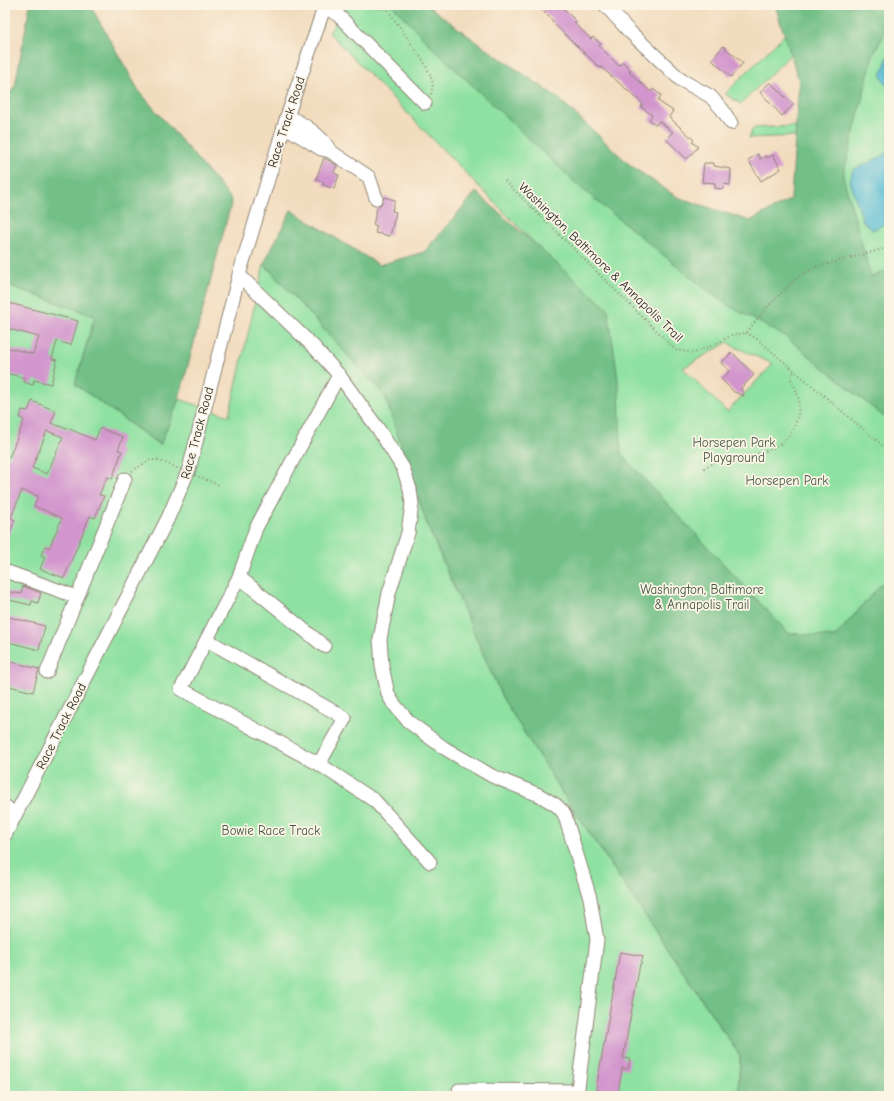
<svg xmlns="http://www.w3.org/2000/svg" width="894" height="1101" font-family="'Comic Neue',sans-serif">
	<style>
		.green { fill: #8ee1a1; stroke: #5c8666; fill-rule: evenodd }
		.forest { fill: #72bf87; stroke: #4e7559 }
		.water { fill: #55bcd3; stroke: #40747f }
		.building { fill: #d295cd; fill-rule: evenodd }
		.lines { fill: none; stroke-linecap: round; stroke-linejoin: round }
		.minor-casing { stroke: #8e8474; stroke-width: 15 }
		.path { stroke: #8e8474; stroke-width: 2; stroke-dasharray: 1 3; stroke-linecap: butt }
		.minor { stroke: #fff; stroke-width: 13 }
		.path-bridge { stroke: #8e8474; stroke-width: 2; stroke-dasharray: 1 3; stroke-linecap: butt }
		.labels { text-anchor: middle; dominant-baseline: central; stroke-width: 3.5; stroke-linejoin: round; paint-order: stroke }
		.street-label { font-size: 13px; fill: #2b2b2b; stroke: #fcf5e5 }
		.park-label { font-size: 13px; fill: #445848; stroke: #fcf5e5 }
	</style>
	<rect width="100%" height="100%" fill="#fcf5e5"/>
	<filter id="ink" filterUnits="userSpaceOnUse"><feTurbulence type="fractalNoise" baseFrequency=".025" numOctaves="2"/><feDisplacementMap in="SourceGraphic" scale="8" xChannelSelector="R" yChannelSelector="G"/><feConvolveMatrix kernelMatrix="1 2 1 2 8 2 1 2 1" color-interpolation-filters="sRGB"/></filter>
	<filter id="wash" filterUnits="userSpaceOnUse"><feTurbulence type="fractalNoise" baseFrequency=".012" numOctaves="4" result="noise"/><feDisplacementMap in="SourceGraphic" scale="16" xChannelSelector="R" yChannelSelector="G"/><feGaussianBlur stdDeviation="0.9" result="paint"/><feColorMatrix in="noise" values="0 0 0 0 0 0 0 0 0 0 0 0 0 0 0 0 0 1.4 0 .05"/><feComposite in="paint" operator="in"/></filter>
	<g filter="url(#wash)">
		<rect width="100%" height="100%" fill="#f2dcbe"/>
		<g class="green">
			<path d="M346,5H402L629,196L790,236L823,135L749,138L753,128L823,125L817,28L741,104L725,94L814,5H889V1096L507,652L589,299L329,33ZM728,342L731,345L773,364L727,412L683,368Z"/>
			<polygon points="264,264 385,396 428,527 502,697 561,791 740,1056 738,1096 5,1096 5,284 95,316 75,384 160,445 179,399 229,416"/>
		</g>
		<g class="forest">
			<polygon points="30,5 90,5 139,91 232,200 179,399 160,445 75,384 95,316 5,284 5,100 15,86"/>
			<polygon points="392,5 427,5 478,43 557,97 631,166 677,197 750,221 791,199 799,81 775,5 889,5 889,25 873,55 843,176 871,277 889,270 889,421 786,337 719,300 581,188 435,50"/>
			<polygon points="476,192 608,309 619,388 621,454 788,633 835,637 889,575 889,1096 738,1096 740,1056 561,791 502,697 428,527 385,396 264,264 291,210 379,265 424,252"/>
		</g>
		<g class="water">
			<polygon points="889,53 889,89 881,76"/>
			<polygon points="889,149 889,222 872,230 863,221 850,181 853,170 884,155"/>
		</g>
		<g id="blocks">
			<g class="building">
				<polygon points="537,5 560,5 576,21 574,23 591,39 593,37 601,44 599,46 619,66 623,62 631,70 629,72 651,92 653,89 661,95 658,101 673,111 669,117 694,140 692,142 698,147 687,159 666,139 673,132 659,121 656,125 649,120 652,115 641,107 643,104 601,67 600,68 552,22 553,21"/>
				<polygon points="723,46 743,63 731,77 712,60"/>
				<polygon points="770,82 793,105 782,116 760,92"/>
				<polygon points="758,154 760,159 765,156 767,158 773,155 781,169 761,181 748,160"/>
				<polygon points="324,158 337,165 334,173 339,175 334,189 323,185 324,182 316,179"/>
				<polygon points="704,163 714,163 714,166 731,169 730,185 724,184 723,189 715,188 715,183 702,182"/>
				<polygon points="384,197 395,200 392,211 396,212 390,236 375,233 377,226 373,225 377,208 382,203"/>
				<polygon points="5,302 78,321 71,345 57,341 52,359 57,360 51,384 34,380 33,385 24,382 25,378 5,373 5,347 33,354 39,337 5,328"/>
				<polygon points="732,352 754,375 741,388 744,396 734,392 721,379 730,371 721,363"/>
				<path d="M32,401L56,411L51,423L67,429V428L95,440L100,428L123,437L118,450L122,451L112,479L107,477L99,495L104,496L95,518L90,516L64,578L40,569L45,557L41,555L45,546L49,548L62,518L34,506L38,496L22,490L11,518L15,520L5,544V457L9,458L24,420L20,418L22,410L28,411ZM47,431L63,437L47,474L32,468Z"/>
				<polygon points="23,586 41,593 38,603 32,601 31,605 5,599 5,591 21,594"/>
				<polygon points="5,616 45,626 39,650 5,641"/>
				<polygon points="5,660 39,669 33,692 5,685"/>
				<polygon points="620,952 643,956 641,964 640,964 623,1058 630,1059 628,1069 622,1068 618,1094 596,1090"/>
			</g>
		</g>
	</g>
	<g filter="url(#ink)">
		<use href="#blocks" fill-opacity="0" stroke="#8e8474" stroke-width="1"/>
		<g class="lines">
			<defs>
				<g id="minor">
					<polyline points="605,5 629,31 681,80 710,96 722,109 731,123"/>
					<polyline points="324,7 337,14 425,103"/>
					<path d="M284,126L321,149L330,151C323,136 302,123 287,116"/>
					<polyline points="330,151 369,177 376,198"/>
					<polyline points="239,275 314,347 339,375 379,430 403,468 410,489 412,504 408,533 389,593 380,639 382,666 388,694 393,703 409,722 444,748 492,776 539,795 556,805 562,811 565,816 590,898 597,940 577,1096"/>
					<polyline points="5,571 77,597"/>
					<polyline points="239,577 324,646"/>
					<polyline points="207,640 345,718 319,764 181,689 239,577 256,528 339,375"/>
					<polyline points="47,672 125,479"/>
					<polyline points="319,764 375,801 430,862"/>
					<polyline points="5,806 15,815"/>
					<polyline points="5,835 168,518 189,469 239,275 286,120 325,5"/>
					<polyline points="459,1090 577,1091"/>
				</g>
			</defs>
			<use href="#minor" class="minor-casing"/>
			<g class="path">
				<polyline points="382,5 390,13 424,62 430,74 433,84 431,94"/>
				<polyline points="505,181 676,350 694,353 719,342 732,335 746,333 768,306 796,279 813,268 883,249 889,246"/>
				<polyline points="746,333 756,338 889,451"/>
				<path d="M704,468C708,466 713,463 718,461C722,459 728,459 733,458C760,453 785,452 796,422C802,405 798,392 790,377L795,371"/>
				<polyline points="132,471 150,460 158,460"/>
			</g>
			<use href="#minor" class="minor"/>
			<polyline class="path-bridge" points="158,460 219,485"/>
		</g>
	</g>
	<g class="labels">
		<g class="street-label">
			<text transform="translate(286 122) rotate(-72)">Race Track Road</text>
			<text transform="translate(601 262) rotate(44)">Washington, Baltimore &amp; Annapolis Trail</text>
			<text transform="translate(197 433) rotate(-75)">Race Track Road</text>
			<text transform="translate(61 726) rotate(-63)">Race Track Road</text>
		</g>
		<g class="park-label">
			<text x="734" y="442">Horsepen Park<tspan x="734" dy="15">Playground</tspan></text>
			<text x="787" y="480">Horsepen Park</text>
			<text x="702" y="589">Washington, Baltimore<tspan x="702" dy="15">&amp; Annapolis Trail</tspan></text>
			<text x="271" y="830">Bowie Race Track</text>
		</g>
	</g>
	<rect width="894" height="1101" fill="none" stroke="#fcf5e5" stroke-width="20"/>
</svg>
